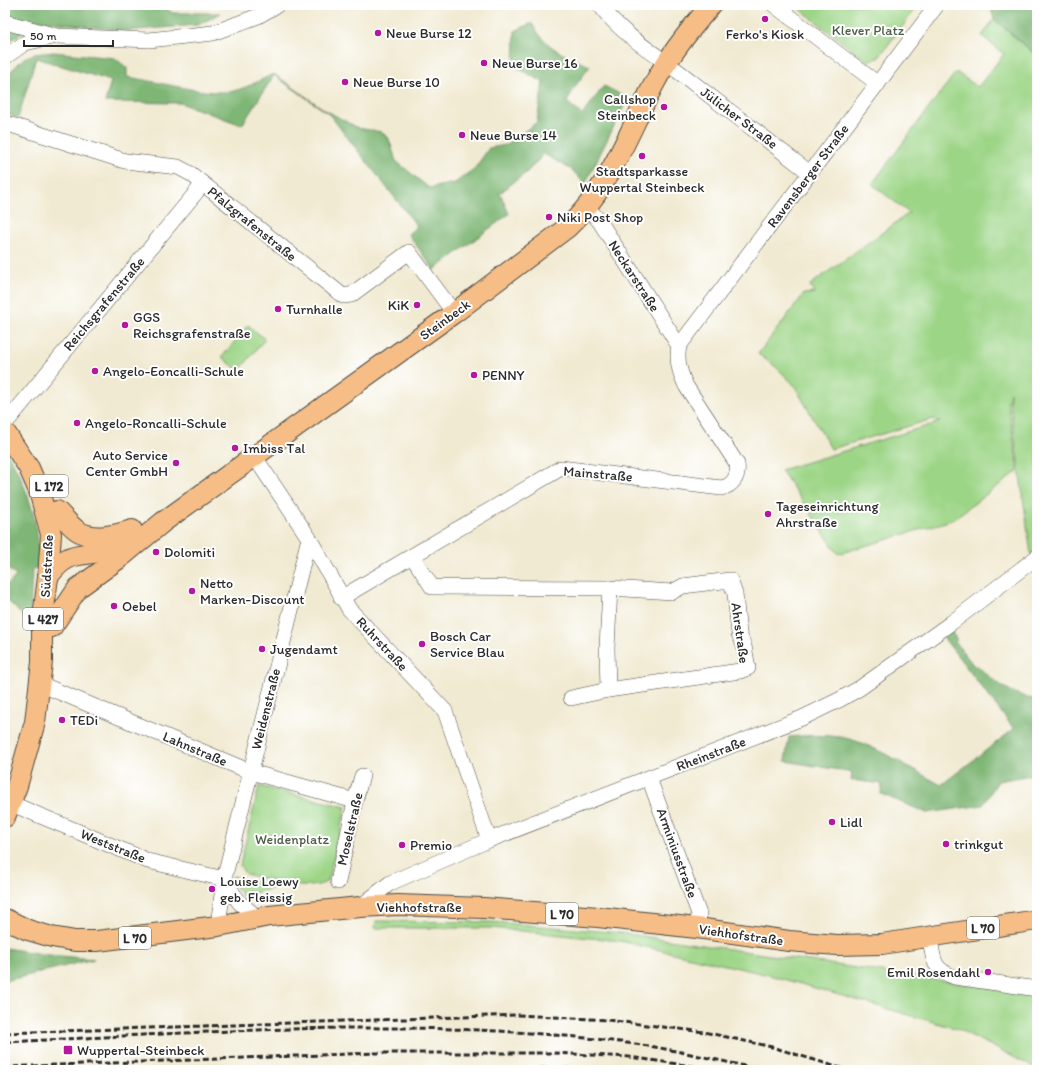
<svg xmlns="http://www.w3.org/2000/svg" width="1042" height="1075" font-family="Itim,sans-serif">
	<style>
		.green { fill: #9dd587; stroke: #648059 }
		.forest { fill: #7eb674; stroke: #547050 }
		.lines { fill: none; stroke-linecap: round; stroke-linejoin: round }
		.minor-casing { stroke: #494844; stroke-width: 16 }
		.major-casing { stroke: #494844; stroke-width: 22 }
		.minor { stroke: #fff; stroke-width: 15 }
		.major { stroke: #f6be86; stroke-width: 20 }
		.rail { stroke: #2b2b2b; stroke-width: 3; stroke-dasharray: 6 3; stroke-linecap: butt }
		.poi-dot { fill: #b5179e; stroke: #fff; stroke-width: 1.5 }
		.labels { text-anchor: middle; dominant-baseline: central; stroke-width: 4; stroke-linejoin: round; paint-order: stroke }
		.shield { fill: #fff; stroke: #6b6b6b; stroke-width: 1 }
		.shield-label { font-size: 13px; font-weight: bold; fill: #2b2b2b }
		.park-label { font-size: 14px; fill: #4d5e47; stroke: #fff }
		.poi-label { font-size: 14px; fill: #2b2b2b; stroke: #fff; text-anchor: start }
		.street-label { font-size: 14px; fill: #2b2b2b; stroke: #fff }
	</style>
	<rect width="100%" height="100%" fill="#fff"/>
	<filter id="ink" filterUnits="userSpaceOnUse"><feTurbulence type="fractalNoise" baseFrequency=".025" numOctaves="2"/><feDisplacementMap in="SourceGraphic" scale="8" xChannelSelector="R" yChannelSelector="G"/><feConvolveMatrix kernelMatrix="1 2 1 2 8 2 1 2 1" color-interpolation-filters="sRGB"/></filter>
	<filter id="wash" filterUnits="userSpaceOnUse"><feTurbulence type="fractalNoise" baseFrequency=".012" numOctaves="4" result="noise"/><feDisplacementMap in="SourceGraphic" scale="16" xChannelSelector="R" yChannelSelector="G"/><feGaussianBlur stdDeviation="0.9" result="paint"/><feColorMatrix in="noise" values="0 0 0 0 0 0 0 0 0 0 0 0 0 0 0 0 0 1.4 0 .05"/><feComposite in="paint" operator="in"/></filter>
	<g filter="url(#wash)">
		<rect width="100%" height="100%" fill="#f1ead2"/>
		<g class="green">
			<polygon points="795,5 919,5 878,58 866,61"/>
			<polygon points="994,19 1037,56 1037,550 1031,555 1010,403 1010,392 1008,403 1018,471 952,520 838,554 781,470 940,422 933,419 831,449 794,385 776,367 758,354 804,294 814,293 810,285 909,213 872,184 956,72 978,87 1004,54 982,36"/>
			<polygon points="248,325 265,339 239,371 222,357"/>
			<path d="M259,786L346,807L328,881C308,894 267,879 245,874L240,865Z"/>
			<polygon points="232,876 279,887 242,896 233,882"/>
			<polygon points="376,921 493,922 622,933 1037,995 1037,1069 958,1029 769,975 620,941 491,928 375,928"/>
		</g>
		<g class="forest">
			<polygon points="5,5 159,5 173,13 221,13 198,25 125,31 44,21 5,43"/>
			<polygon points="996,5 1037,5 1037,56 994,19 991,9"/>
			<path d="M532,23C546,49 564,55 590,66L574,88L567,102L582,115L604,86L628,98L585,184L572,170L544,154L527,172L500,193L509,214L434,270L408,234L417,226L329,114L274,75L242,125L180,103L105,102L111,81L36,58L18,118L5,113V77L24,58L34,54L53,52L115,58L127,68V77C157,81 199,94 228,92C244,90 259,80 274,74L325,110L358,128L382,132L389,139L396,161L429,188L455,183L475,168L489,148L506,145L537,122L543,82L514,66L515,31Z"/>
			<path d="M5,449C27,484 41,525 38,567L32,569L30,623L5,598V587L16,576L5,566Z"/>
			<path d="M951,631L957,640L955,642L975,667L977,665C994,683 1013,695 1037,700V774L998,781L983,805L927,813L881,794L882,784L851,780L852,772L785,761L789,737C810,735 833,734 853,740C881,749 915,771 941,785L1014,729L943,637Z"/>
			<polygon points="5,948 49,955 94,959 5,981"/>
		</g>
	</g>
	<g filter="url(#ink)">
		<g class="lines">
			<defs>
				<g id="minor">
					<path d="M600,5C621,34 651,51 679,72C723,106 766,139 810,173"/>
					<polyline points="774,5 878,84"/>
					<polyline points="5,22 57,36 149,40 213,33 258,16 277,5"/>
					<polyline points="5,57 25,43 52,37"/>
					<polyline points="5,123 125,161 178,167 191,174 343,296 351,295 409,252 454,313"/>
					<polyline points="587,207 600,222 679,346"/>
					<polyline points="5,424 203,184"/>
					<polyline points="254,456 309,538 349,609 445,711 489,840"/>
					<polyline points="412,556 432,587 610,588 672,592 683,586 730,580 735,594 739,634 744,646 748,668 740,671 608,690 571,698"/>
					<path d="M341,598L561,468L721,488C733,486 739,476 737,464L686,386C680,373 676,361 679,346L937,5"/>
					<polyline points="40,684 251,772 355,801"/>
					<polyline points="608,690 607,648 610,588"/>
					<polyline points="649,778 699,914 697,928"/>
					<polyline points="5,801 148,861 224,879"/>
					<polyline points="224,881 240,903 258,918"/>
					<polyline points="338,882 355,801 362,776"/>
					<polyline points="360,907 390,883 489,840 802,718 839,700 860,688 951,623 1037,557"/>
					<polyline points="218,926 224,879 309,538"/>
					<path d="M930,937C933,958 932,970 955,977L1037,989"/>
				</g>
				<g id="major">
					<polyline points="5,432 29,468 39,491 51,534 48,577 42,625 42,662 35,722 17,786 5,817"/>
					<path d="M57,511C64,517 70,526 78,531C94,541 115,535 132,530"/>
					<path d="M48,577C68,550 77,557 105,551C114,549 123,544 131,540"/>
					<path d="M52,627L78,588L121,557L163,522L454,313L568,227C609,189 628,133 654,84C667,59 692,27 711,5"/>
					<polyline points="5,919 28,930 52,937 75,941 97,941 218,926 269,916 360,907 398,905 484,908 598,917 697,928 789,941 837,945 882,944 1037,920"/>
				</g>
			</defs>
			<use href="#minor" class="minor-casing"/>
			<use href="#major" class="major-casing"/>
			<use href="#minor" class="minor"/>
			<use href="#major" class="major"/>
			<g class="rail">
				<polyline points="5,1033 518,1015 607,1020 704,1032 772,1047 847,1070"/>
				<path d="M5,1042C214,1032 427,1015 635,1044C678,1050 720,1061 763,1070"/>
				<polyline points="5,1067 375,1053 553,1053 629,1057 720,1070"/>
				<polyline points="467,1070 555,1068 629,1070"/>
			</g>
		</g>
	</g>
	<g class="poi-dot">
		<circle cx="765" cy="19" r="4"/>
		<circle cx="378" cy="33" r="4"/>
		<circle cx="484" cy="63" r="4"/>
		<circle cx="345" cy="82" r="4"/>
		<circle cx="664" cy="107" r="4"/>
		<circle cx="462" cy="135" r="4"/>
		<circle cx="642" cy="156" r="4"/>
		<circle cx="549" cy="217" r="4"/>
		<circle cx="417" cy="305" r="4"/>
		<circle cx="278" cy="309" r="4"/>
		<circle cx="125" cy="325" r="4"/>
		<circle cx="95" cy="371" r="4"/>
		<circle cx="474" cy="375" r="4"/>
		<circle cx="77" cy="423" r="4"/>
		<circle cx="235" cy="448" r="4"/>
		<circle cx="176" cy="463" r="4"/>
		<circle cx="768" cy="514" r="4"/>
		<circle cx="156" cy="552" r="4"/>
		<circle cx="192" cy="591" r="4"/>
		<circle cx="114" cy="606" r="4"/>
		<circle cx="422" cy="644" r="4"/>
		<circle cx="262" cy="649" r="4"/>
		<circle cx="62" cy="720" r="4"/>
		<circle cx="832" cy="822" r="4"/>
		<circle cx="946" cy="844" r="4"/>
		<circle cx="402" cy="845" r="4"/>
		<circle cx="212" cy="889" r="4"/>
		<circle cx="988" cy="972" r="4"/>
		<rect x="63" y="1045" width="10" height="10" rx="2"/>
	</g>
	<g class="labels">
		<g class="shield">
			<rect x="30" y="475" width="38" height="22" rx="3"/>
			<rect x="23" y="608" width="40" height="22" rx="3"/>
			<rect x="546" y="903" width="32" height="22" rx="3"/>
			<rect x="967" y="917" width="32" height="22" rx="3"/>
			<rect x="119" y="927" width="32" height="22" rx="3"/>
		</g>
		<g class="shield-label">
			<text x="49" y="486">L 172</text>
			<text x="43" y="619">L 427</text>
			<text x="562" y="914">L 70</text>
			<text x="983" y="928">L 70</text>
			<text x="135" y="938">L 70</text>
		</g>
		<g class="park-label">
			<text x="868" y="30">Klever Platz</text>
			<text x="292" y="839">Weidenplatz</text>
		</g>
		<g class="poi-label">
			<text x="386" y="33">Neue Burse 12</text>
			<text x="765" y="34" text-anchor="middle">Ferko's Kiosk</text>
			<text x="492" y="63">Neue Burse 16</text>
			<text x="353" y="82">Neue Burse 10</text>
			<text x="656" y="99" text-anchor="end">Callshop<tspan x="656" dy="16">Steinbeck</tspan></text>
			<text x="470" y="135">Neue Burse 14</text>
			<text x="642" y="171" text-anchor="middle">Stadtsparkasse<tspan x="642" dy="16">Wuppertal Steinbeck</tspan></text>
			<text x="557" y="217">Niki Post Shop</text>
			<text x="409" y="305" text-anchor="end">KiK</text>
			<text x="286" y="309">Turnhalle</text>
			<text x="133" y="317">GGS<tspan x="133" dy="16">Reichsgrafenstraße</tspan></text>
			<text x="103" y="371">Angelo-Eoncalli-Schule</text>
			<text x="482" y="375">PENNY</text>
			<text x="85" y="423">Angelo-Roncalli-Schule</text>
			<text x="243" y="448">Imbiss Tal</text>
			<text x="168" y="455" text-anchor="end">Auto Service<tspan x="168" dy="16">Center GmbH</tspan></text>
			<text x="776" y="506">Tageseinrichtung<tspan x="776" dy="16">Ahrstraße</tspan></text>
			<text x="164" y="552">Dolomiti</text>
			<text x="200" y="583">Netto<tspan x="200" dy="16">Marken-Discount</tspan></text>
			<text x="122" y="606">Oebel</text>
			<text x="430" y="636">Bosch Car<tspan x="430" dy="16">Service Blau</tspan></text>
			<text x="270" y="649">Jugendamt</text>
			<text x="70" y="720">TEDi</text>
			<text x="840" y="822">Lidl</text>
			<text x="954" y="844">trinkgut</text>
			<text x="410" y="845">Premio</text>
			<text x="220" y="881">Louise Loewy<tspan x="220" dy="16">geb. Fleissig</tspan></text>
			<text x="980" y="972" text-anchor="end">Emil Rosendahl</text>
			<text x="77" y="1050">Wuppertal-Steinbeck</text>
		</g>
		<g class="street-label">
			<text transform="translate(739 118) rotate(37)">Jülicher Straße</text>
			<text transform="translate(808 176) rotate(-53)">Ravensberger Straße</text>
			<text transform="translate(252 224) rotate(39)">Pfalzgrafenstraße</text>
			<text transform="translate(634 276) rotate(57)">Neckarstraße</text>
			<text transform="translate(104 304) rotate(-50)">Reichsgrafenstraße</text>
			<text transform="translate(445 320) rotate(-36)">Steinbeck</text>
			<text transform="translate(598 474) rotate(5)">Mainstraße</text>
			<text transform="translate(47 566) rotate(-87)">Südstraße</text>
			<text transform="translate(740 633) rotate(82)">Ahrstraße</text>
			<text transform="translate(382 644) rotate(47)">Ruhrstraße</text>
			<text transform="translate(266 709) rotate(-76)">Weidenstraße</text>
			<text transform="translate(195 749) rotate(23)">Lahnstraße</text>
			<text transform="translate(711 754) rotate(-21)">Rheinstraße</text>
			<text transform="translate(350 829) rotate(-77)">Moselstraße</text>
			<text transform="translate(113 846) rotate(22)">Weststraße</text>
			<text transform="translate(677 853) rotate(70)">Arminiusstraße</text>
			<text x="419" y="907">Viehhofstraße</text>
			<text transform="translate(741 935) rotate(8)">Viehhofstraße</text>
		</g>
	</g>
	<rect width="1042" height="1075" fill="none" stroke="#fff" stroke-width="20"/>
	<path d="M24 40v6h89v-6" fill="none" stroke="#2b2b2b" stroke-width="2"/>
	<text x="30" y="40" font-size="12" fill="#2b2b2b" stroke="#ffffff" stroke-width="3" paint-order="stroke">50 m</text>
</svg>
